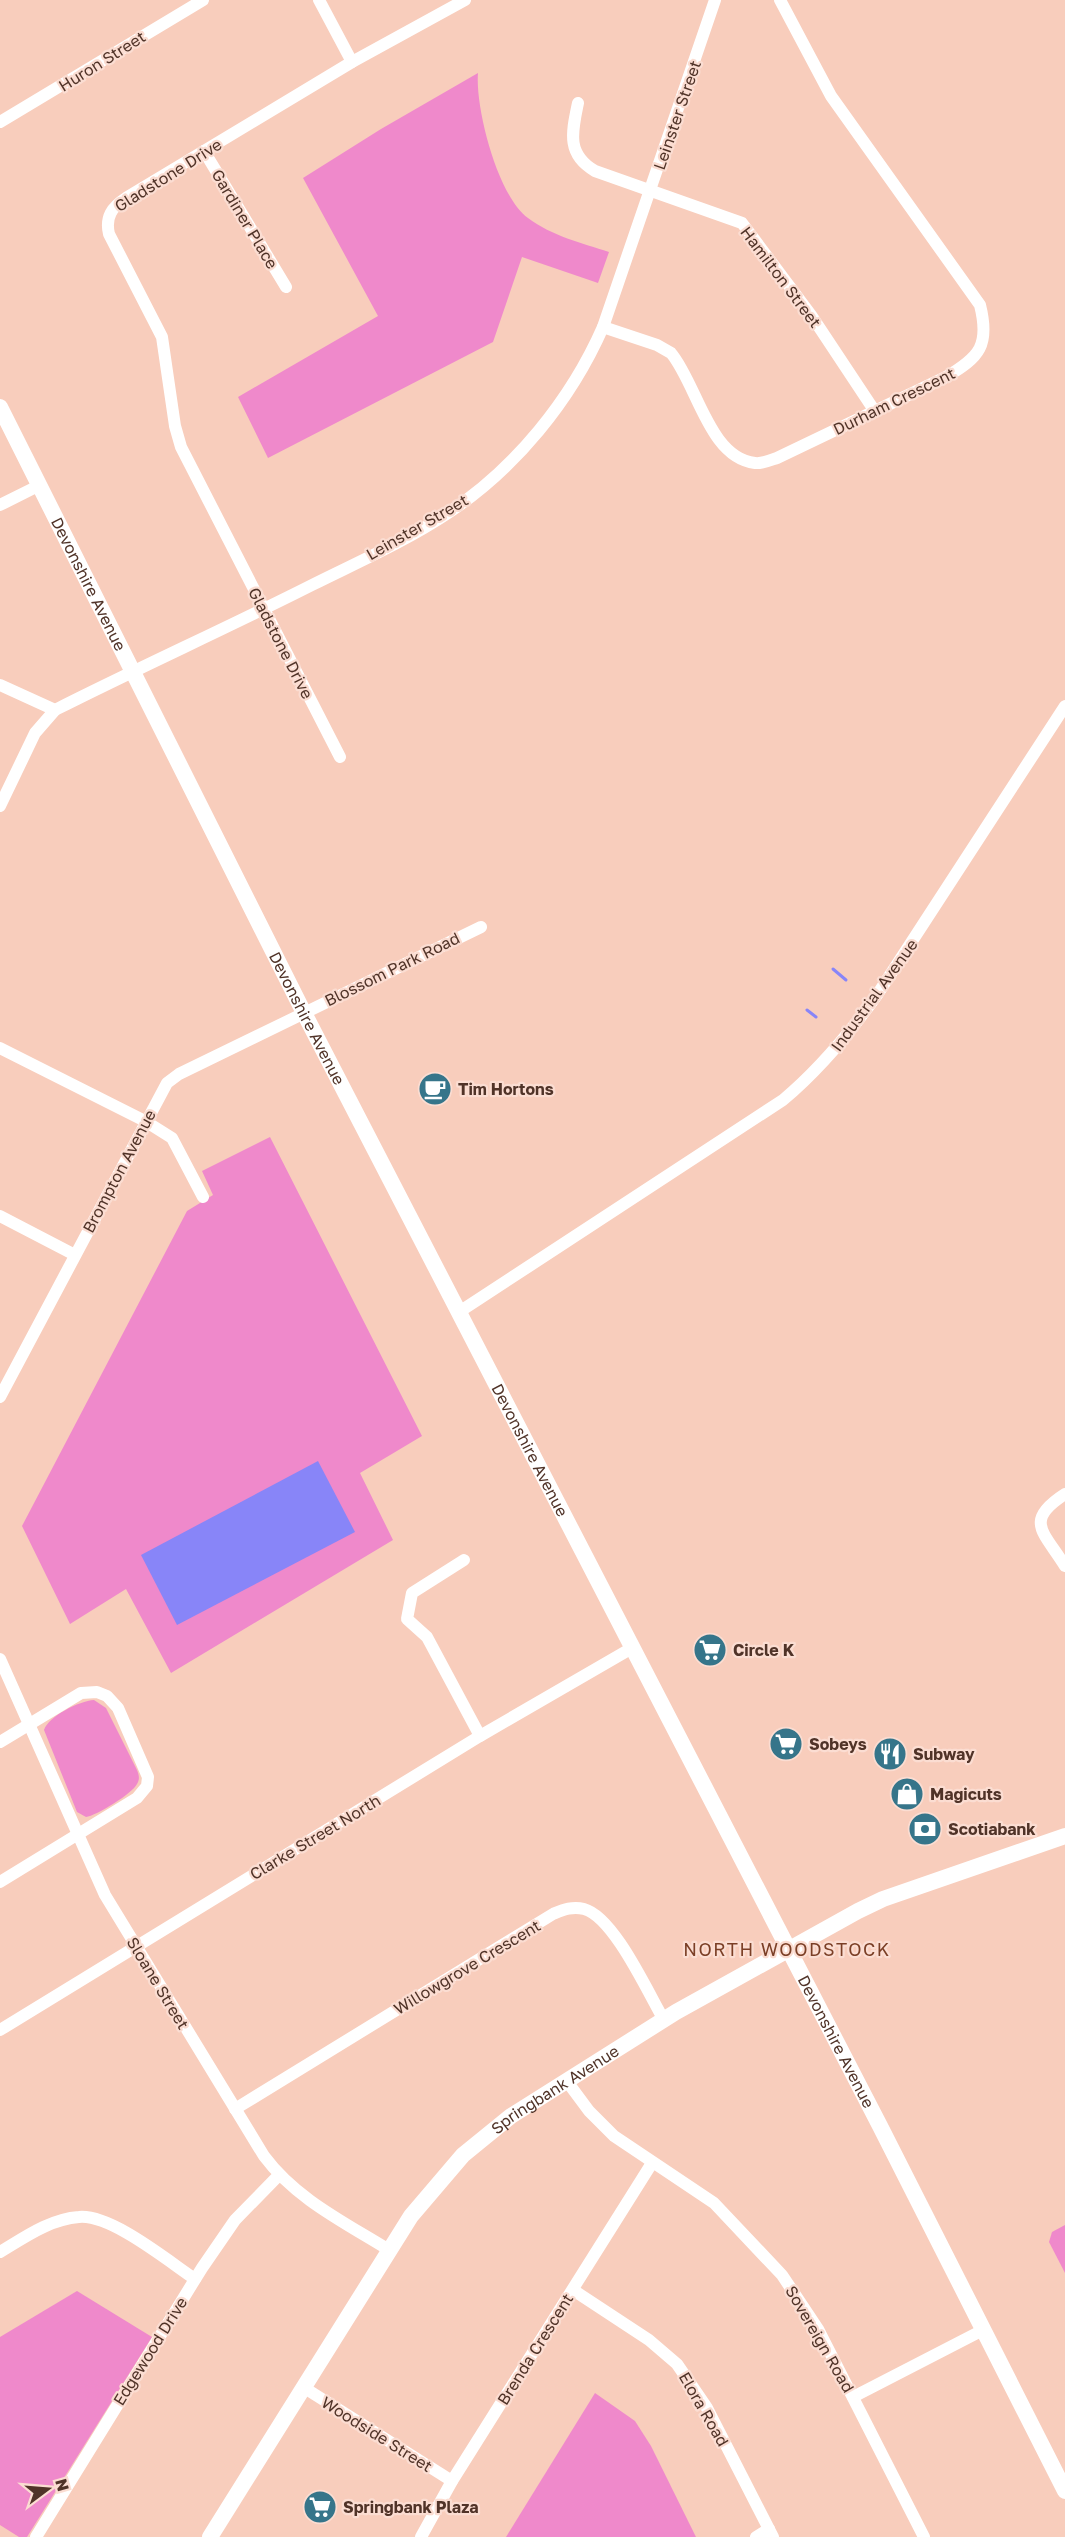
<svg xmlns="http://www.w3.org/2000/svg" width="1065" height="2537" font-family="'Golos Text',sans-serif">
	<style>
		.green { fill: #ef89cb }
		.water { fill: #8885f8 }
		.lines { fill: none; stroke-linecap: round; stroke-linejoin: round }
		.stream { stroke: #8885f8; stroke-width: 3 }
		.minor { stroke: #fff; stroke-width: 12 }
		.secondary { stroke: #fff; stroke-width: 16 }
		.labels { text-anchor: middle; dominant-baseline: central; stroke-width: 4.5; stroke-linejoin: round; paint-order: stroke }
		.street-label { font-size: 16px; fill: #503328; stroke: #fbddd2 }
		.poi-label { font-size: 16px; font-weight: bold; fill: #503328; stroke: #fbddd2; text-anchor: start }
		.neighbourhood-label { font-size: 18px; letter-spacing: 1.5px; fill: #7b3f26; stroke: #fbddd2 }
	</style>
	<rect width="100%" height="100%" fill="#f8cdbc"/>
	<g class="green">
		<path d="M478,73C475,108 498,197 528,218C552,236 582,243 609,252L598,283L522,257L493,342L268,458L238,397L378,316L303,178L381,129Z"/>
		<polygon points="270,1137 422,1436 360,1473 393,1540 171,1673 126,1589 70,1624 22,1526 187,1211 213,1195 202,1171"/>
		<path d="M94,1700L106,1708L137,1770C139,1775 140,1779 137,1784C133,1793 96,1816 86,1817L77,1812L44,1730C49,1716 79,1701 94,1700Z"/>
		<polygon points="1065,2225 1065,2273 1049,2242 1052,2232"/>
		<polygon points="77,2291 152,2337 27,2537 19,2537 0,2525 0,2337"/>
		<polygon points="595,2393 635,2421 651,2446 696,2537 506,2537"/>
	</g>
	<polygon class="water" points="318,1461 355,1532 177,1625 141,1555"/>
	<g class="lines">
		<g class="stream">
			<polyline points="833,969 846,980"/>
			<polyline points="807,1010 816,1017"/>
		</g>
		<g class="minor">
			<polyline points="319,0 352,62"/>
			<path d="M578,103C572,132 566,154 595,171L742,223L811,315L874,410"/>
			<polyline points="0,122 203,0"/>
			<polyline points="204,151 286,287"/>
			<path d="M603,327L657,345L671,353C697,384 709,458 755,463C762,464 771,460 777,458L946,377C980,357 990,345 980,305L831,96L780,0"/>
			<polyline points="0,505 40,485"/>
			<polyline points="0,685 55,710"/>
			<path d="M340,757L181,447L175,426L162,337L109,234C105,217 112,207 126,198L352,62L465,0"/>
			<path d="M0,806L35,733L55,710C140,667 227,628 312,585C358,562 406,541 448,513C515,469 571,400 603,327L715,0"/>
			<polyline points="0,1048 145,1121 172,1138 203,1197"/>
			<polyline points="0,1216 75,1255"/>
			<path d="M459,1312L783,1100C820,1069 849,1034 877,995L1065,706"/>
			<polyline points="0,1397 167,1083 179,1074 481,927"/>
			<path d="M1065,1494C1023,1521 1044,1532 1065,1566"/>
			<polyline points="464,1560 412,1593 407,1619 427,1637 480,1736"/>
			<path d="M0,1659L105,1895L264,2156C296,2199 344,2222 389,2250"/>
			<polyline points="0,1742 81,1693 97,1692 107,1696 118,1708 148,1777 147,1786 137,1798 0,1882"/>
			<polyline points="0,2030 480,1736 632,1648"/>
			<polyline points="566,2080 589,2111 614,2136 714,2203 782,2275 818,2329 924,2537"/>
			<path d="M235,2109L553,1914C563,1910 572,1906 584,1909C614,1917 648,1993 664,2020"/>
			<path d="M0,2252C25,2237 50,2219 79,2217C111,2214 168,2261 195,2279"/>
			<polyline points="573,2290 649,2340 677,2364 707,2408 773,2537"/>
			<polyline points="303,2387 452,2481"/>
			<polyline points="853,2397 983,2330"/>
			<polyline points="36,2537 202,2268 235,2220 279,2175"/>
			<polyline points="421,2537 452,2481 652,2163"/>
			<polyline points="756,2537 769,2529"/>
		</g>
		<g class="secondary">
			<path id="s1" d="M0,407L303,1011L880,2126L1065,2491"/>
			<path id="s2" d="M210,2537L411,2216L463,2155L511,2116L676,2012L858,1911L883,1899L1065,1836"/>
		</g>
	</g>
	<defs>
		<symbol id="cafe-disc" viewBox="-11 -11 22 22"><circle r="9.5" fill="#36758a" stroke="#fbddd2"/><path d="M-5.5-4.5H6V0H3Q3 3.5 0 3.5H-2.5Q-5.5 3.5-5.5 0ZM3-3.2v2h1.7v-2ZM-6 4.5H4V6H-6Z" fill="#fff"/></symbol>
		<symbol id="supermarket-disc" viewBox="-11 -11 22 22"><circle r="9.5" fill="#36758a" stroke="#fbddd2"/><path d="M-6-5.5h2.5l.6 2H6L4.5 2H-2.5L-4.4-4H-6ZM-1.5 3.2a1.3 1.3 0 1 0 .1 0ZM3 3.2a1.3 1.3 0 1 0 .1 0Z" fill="#fff"/></symbol>
		<symbol id="restaurant-disc" viewBox="-11 -11 22 22"><circle r="9.5" fill="#36758a" stroke="#fbddd2"/><path d="M-5-6h1v4h1v-4h1v4h1v-4h1v5L-1.5 .5V6h-2V.5L-5-1ZM5-6V6H3V1.5H1.5Q1.5-4 5-6Z" fill="#fff"/></symbol>
		<symbol id="shop-disc" viewBox="-11 -11 22 22"><circle r="9.5" fill="#36758a" stroke="#fbddd2"/><path d="M-5-2.5h2.3a2.7 3.5 0 0 1 5.4 0H5L5.5 6h-11ZM-1.5-2.5h3a1.5 2.3 0 0 0-3 0Z" fill="#fff"/></symbol>
		<symbol id="bank-disc" viewBox="-11 -11 22 22"><circle r="9.5" fill="#36758a" stroke="#fbddd2"/><path d="M-6-4H6V4H-6ZM0-2.3a2.3 2.3 0 1 0 0 4.6a2.3 2.3 0 1 0 0-4.6Z" fill="#fff"/></symbol>
	</defs>
	<g fill-rule="evenodd">
		<use href="#cafe-disc" x="416" y="1070" width="38" height="38"/>
		<use href="#supermarket-disc" x="691" y="1631" width="38" height="38"/>
		<use href="#supermarket-disc" x="767" y="1725" width="38" height="38"/>
		<use href="#restaurant-disc" x="871" y="1735" width="38" height="38"/>
		<use href="#shop-disc" x="888" y="1775" width="38" height="38"/>
		<use href="#bank-disc" x="906" y="1810" width="38" height="38"/>
		<use href="#supermarket-disc" x="301" y="2488" width="38" height="38"/>
	</g>
	<g class="labels">
		<g class="street-label">
			<text transform="translate(102 61) rotate(-32)">Huron Street</text>
			<text transform="translate(677 115) rotate(-71)">Leinster Street</text>
			<text transform="translate(168 175) rotate(-32)">Gladstone Drive</text>
			<text transform="translate(245 219) rotate(59)">Gardiner Place</text>
			<text transform="translate(781 277) rotate(53)">Hamilton Street</text>
			<text transform="translate(894 401) rotate(-26)">Durham Crescent</text>
			<text transform="translate(417 527) rotate(-30)">Leinster Street</text>
			<text stroke="none"><textPath href="#s1" startOffset="198">Devonshire Avenue</textPath></text>
			<text transform="translate(281 643) rotate(63)">Gladstone Drive</text>
			<text transform="translate(392 969) rotate(-26)">Blossom Park Road</text>
			<text transform="translate(874 995) rotate(-54)">Industrial Avenue</text>
			<text stroke="none"><textPath href="#s1" startOffset="684">Devonshire Avenue</textPath></text>
			<text transform="translate(119 1171) rotate(-62)">Brompton Avenue</text>
			<text stroke="none"><textPath href="#s1" startOffset="1170">Devonshire Avenue</textPath></text>
			<text transform="translate(315 1837) rotate(-31)">Clarke Street North</text>
			<text transform="translate(467 1967) rotate(-31)">Willowgrove Crescent</text>
			<text transform="translate(158 1983) rotate(59)">Sloane Street</text>
			<text stroke="none"><textPath href="#s1" startOffset="1836">Devonshire Avenue</textPath></text>
			<text stroke="none"><textPath href="#s2" startOffset="572">Springbank Avenue</textPath></text>
			<text transform="translate(820 2339) rotate(60)">Sovereign Road</text>
			<text transform="translate(535 2349) rotate(-58)">Brenda Crescent</text>
			<text transform="translate(150 2351) rotate(-58)">Edgewood Drive</text>
			<text transform="translate(704 2409) rotate(60)">Elora Road</text>
			<text transform="translate(377 2434) rotate(32)">Woodside Street</text>
		</g>
		<g class="poi-label">
			<text x="458" y="1089">Tim Hortons</text>
			<text x="733" y="1650">Circle K</text>
			<text x="809" y="1744">Sobeys</text>
			<text x="913" y="1754">Subway</text>
			<text x="930" y="1794">Magicuts</text>
			<text x="948" y="1829">Scotiabank</text>
			<text x="343" y="2507">Springbank Plaza</text>
		</g>
		<g class="neighbourhood-label">
			<text x="787" y="1949">NORTH WOODSTOCK</text>
		</g>
	</g>
	<g transform="translate(48 2489) rotate(74)" stroke="#fbddd2" stroke-width="4.5" paint-order="stroke">
	<path d="M0-4.5L10 22L0 15L-10 22Z" fill="#503328"/>
	<text y="-9" font-size="16" font-weight="bold" text-anchor="middle" fill="#503328">N</text>
	</g>
</svg>
